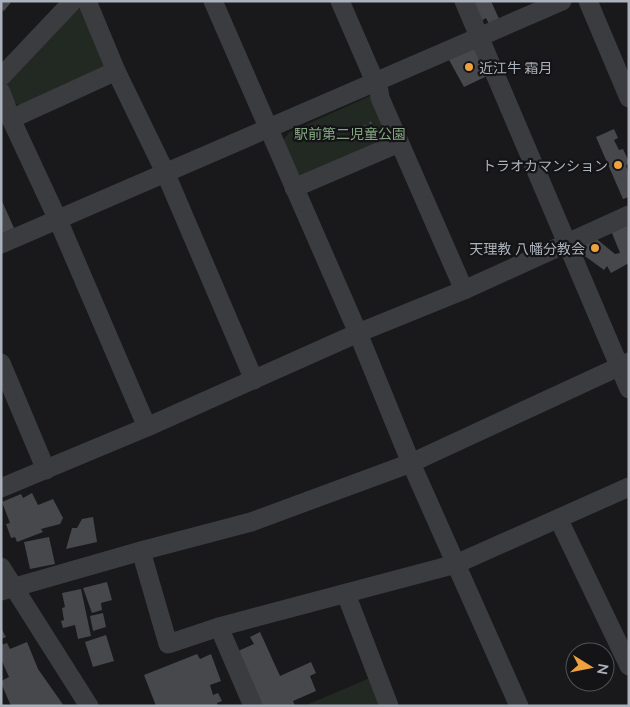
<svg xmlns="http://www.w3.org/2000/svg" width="630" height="707" font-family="Lato,'Noto Sans JP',sans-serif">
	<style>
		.green { fill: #212922 }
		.building { fill: #46484b }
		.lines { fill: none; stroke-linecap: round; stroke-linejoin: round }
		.path { stroke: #404347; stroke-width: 2.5; stroke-dasharray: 2.5 4; stroke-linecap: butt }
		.minor { stroke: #3a3c40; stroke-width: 19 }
		.poi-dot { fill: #eda140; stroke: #141416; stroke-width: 2 }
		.labels { text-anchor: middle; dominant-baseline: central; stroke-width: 4.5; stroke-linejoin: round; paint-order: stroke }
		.poi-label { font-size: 14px; fill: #acb2bb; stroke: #141416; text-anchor: end }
		.park-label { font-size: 14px; fill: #85a584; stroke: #141416 }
	</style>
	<rect width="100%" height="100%" fill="#19191b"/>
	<g class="green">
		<polygon points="77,8 83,10 108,65 23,106 12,103 6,87 10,79"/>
		<polygon points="372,95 390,143 306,179 298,176 283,140 290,132"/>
		<polygon points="370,678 382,706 304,706"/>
	</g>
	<g class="building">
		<polygon points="1,1 12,1 4,11 1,9"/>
		<polygon points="474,1 491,1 500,21 490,26 486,18 481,21"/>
		<polygon points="473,48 479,51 489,75 464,87 448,58"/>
		<polygon points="614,129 618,138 614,140 619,150 623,149 629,162 626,166 629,174 629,197 623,199 596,137"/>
		<polygon points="1,199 14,228 1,234"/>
		<polygon points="627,221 629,226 629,263 611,273 607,266 604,270 582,254 584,250 580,247 593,236 615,254 620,253 610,228"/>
		<polygon points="32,493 38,505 53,499 63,518 60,524 41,529 43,532 17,542 15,537 11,538 6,524 10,523 2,502 21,494 23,498"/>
		<polygon points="93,517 97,542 66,549 72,528 77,528 82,519"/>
		<polygon points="49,537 55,564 30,569 24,542"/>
		<polygon points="107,582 112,600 101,603 102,610 92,613 83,588"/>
		<polygon points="81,589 91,636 78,639 75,625 63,628 61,621 64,620 62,608 65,607 62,593"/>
		<polygon points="103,613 106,627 93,631 90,616"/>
		<polygon points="1,628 6,637 1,639"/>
		<polygon points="260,632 280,676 311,662 316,673 310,676 316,691 293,701 295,706 262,706 238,651 254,644 250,637"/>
		<polygon points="106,635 114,661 93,667 85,642"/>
		<polygon points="27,642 38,669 64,706 11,706 1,683 1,681 9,677 1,659 1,645 7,643 10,649"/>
		<polygon points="197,654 200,659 211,654 221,681 210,685 213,695 218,693 222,701 217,703 218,706 156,706 144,675"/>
	</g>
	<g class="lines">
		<polyline class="path" points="364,127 372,122"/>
		<g class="minor">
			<polyline points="87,1 116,71 165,172 254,380"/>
			<polyline points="213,1 358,333 411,463 519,706"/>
			<polyline points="340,1 379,91 380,98 464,290"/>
			<polyline points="464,1 629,389"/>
			<polyline points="588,1 629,98"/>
			<polyline points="1,77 73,1"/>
			<polyline points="1,92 11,119 58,220 147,427"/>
			<polyline points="11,119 116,71"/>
			<polyline points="294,188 399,143"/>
			<polyline points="1,244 562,1"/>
			<polyline points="1,363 46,470"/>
			<polyline points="1,488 147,427 358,333 464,290 629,215"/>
			<polyline points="559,520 629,666"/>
			<polyline points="141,551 168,644 219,627 456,564 629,487"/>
			<polyline points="1,567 89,706"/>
			<polyline points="1,591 141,551 251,522 411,463 629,362"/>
			<polyline points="346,594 389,706"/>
			<polyline points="219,627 253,706"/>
		</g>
	</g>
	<g class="poi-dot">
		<circle cx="469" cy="67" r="5"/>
		<circle cx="618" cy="165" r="5"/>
		<circle cx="595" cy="248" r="5"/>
	</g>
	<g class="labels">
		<g class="poi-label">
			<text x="479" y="67" text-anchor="start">近江牛 霜月</text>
			<text x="608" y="165">トラオカマンション</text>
			<text x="585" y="248">天理教 八幡分教会</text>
		</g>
		<g class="park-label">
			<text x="350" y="133">駅前第二児童公園</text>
		</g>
	</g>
	<rect width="630" height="707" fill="none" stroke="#acb2bb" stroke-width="5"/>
	<g transform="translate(590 667) rotate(100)"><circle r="24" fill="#141416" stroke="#515358"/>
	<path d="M0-4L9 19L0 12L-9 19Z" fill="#eda140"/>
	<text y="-8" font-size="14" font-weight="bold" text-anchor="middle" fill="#acb2bb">N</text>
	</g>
</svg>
